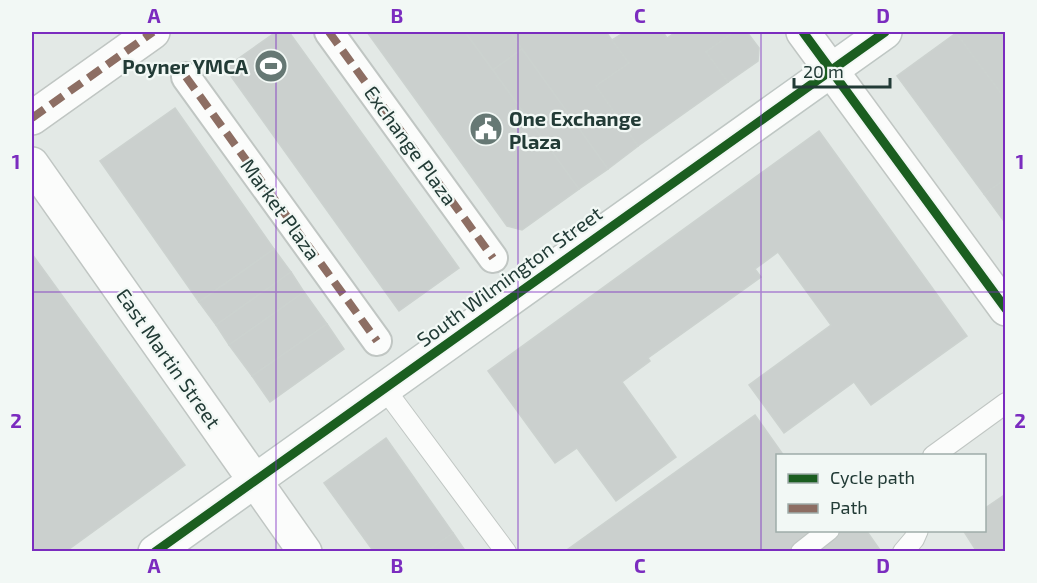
<svg xmlns="http://www.w3.org/2000/svg" width="1037" height="583" font-family="'Exo 2',sans-serif">
	<style>
		.building { fill: #cbd0ce; stroke: #ccd2cf; stroke-width: 1.5 }
		.lines { fill: none; stroke-linecap: round; stroke-linejoin: round }
		.service-casing { stroke: #c0c6c3; stroke-width: 22 }
		.pedestrian-casing { stroke: #c0c6c3; stroke-width: 32 }
		.minor-casing { stroke: #c0c6c3; stroke-width: 36 }
		.tertiary-casing { stroke: #c0c6c3; stroke-width: 36 }
		.secondary-casing { stroke: #bfc7c4; stroke-width: 36 }
		.service { stroke: #fbfcfb; stroke-width: 20 }
		.pedestrian { stroke: #fbfcfb; stroke-width: 28 }
		.minor { stroke: #fbfcfb; stroke-width: 33 }
		.tertiary { stroke: #fbfcfb; stroke-width: 33 }
		.secondary { stroke: #fbfcfb; stroke-width: 33 }
		.quiet { stroke: #8d6e63; stroke-width: 8; stroke-dasharray: 15 8; stroke-linecap: butt }
		.cycleway-casing { stroke: #f2f8f5; stroke-width: 13 }
		.cycleway { stroke: #1b5e20; stroke-width: 9 }
		.grid { fill: none; stroke: #7b2cbf; stroke-width: 1.5; stroke-opacity: 0.55 }
		.labels { text-anchor: middle; dominant-baseline: central; stroke-width: 4.5; stroke-linejoin: round; paint-order: stroke }
		.poi-label { font-size: 20px; font-weight: bold; fill: #223b36; stroke: #f2f8f5; text-anchor: end }
		.street-label { font-size: 20px; fill: #223b36; stroke: #f2f8f5 }
		.neatline { fill: none; stroke: #7b2cbf; stroke-width: 2 }
		.grid-label { font-size: 20px; text-anchor: middle; font-weight: bold; fill: #7b2cbf }
	</style>
	<rect width="100%" height="100%" fill="#e3e9e6"/>
	<g class="building">
		<polygon points="276,32 289,32 459,268 399,311 225,68"/>
		<polygon points="367,32 465,32 579,189 522,230 507,226"/>
		<polygon points="465,32 510,32 522,49 493,70"/>
		<polygon points="510,32 606,32 629,63 596,86 638,146 608,169"/>
		<polygon points="625,32 663,32 667,38 676,32 734,32 706,52 728,82 638,146 596,86 629,63 612,40"/>
		<polygon points="734,32 747,32 759,48 758,61 728,82 706,52"/>
		<polygon points="958,32 1006,32 1006,100 956,33"/>
		<polygon points="956,33 1006,100 1006,179 984,194 897,76"/>
		<polygon points="522,49 608,169 579,189 493,70"/>
		<polygon points="175,108 274,249 199,302 100,161"/>
		<polygon points="819,131 967,336 871,405 854,382 784,433 749,385 831,325 778,252 755,269 761,277 648,358 650,361 622,382 676,457 616,501 577,448 555,463 488,371"/>
		<polygon points="1006,179 1006,224 984,194"/>
		<polygon points="274,249 291,272 216,325 199,302"/>
		<polygon points="32,254 185,465 65,552 32,552"/>
		<polygon points="291,272 304,292 229,345 216,325"/>
		<polygon points="304,292 327,324 252,376 229,345"/>
		<polygon points="327,324 344,349 270,402 252,376"/>
		<polygon points="755,415 784,456 778,456 778,530 866,530 880,550 879,552 564,552"/>
		<polygon points="386,438 453,533 426,552 374,552 324,483"/>
		<polygon points="1006,494 1006,547 999,552 977,552 963,530 984,530 984,509"/>
		<polygon points="453,533 466,552 426,552"/>
	</g>
	<g class="lines">
		<defs>
			<g id="service">
				<polyline points="384,388 506,552"/>
				<polyline points="933,456 1006,403"/>
				<polyline points="801,552 829,530"/>
				<polyline points="903,552 914,539 918,530"/>
			</g>
			<g id="pedestrian">
				<polyline points="329,32 493,258"/>
				<polyline points="186,77 377,341"/>
			</g>
			<polyline id="minor" points="32,118 153,32"/>
			<g id="tertiary">
				<polyline points="803,32 1006,309"/>
				<polyline points="32,164 305,552"/>
			</g>
			<polyline id="secondary" points="155,552 885,32"/>
		</defs>
		<use href="#service" class="service-casing"/>
		<use href="#pedestrian" class="pedestrian-casing"/>
		<use href="#minor" class="minor-casing"/>
		<use href="#tertiary" class="tertiary-casing"/>
		<use href="#secondary" class="secondary-casing"/>
		<use href="#service" class="service"/>
		<use href="#pedestrian" class="pedestrian"/>
		<use href="#minor" class="minor"/>
		<use href="#tertiary" class="tertiary"/>
		<use href="#secondary" class="secondary"/>
		<g class="quiet">
			<polyline points="329,32 493,258"/>
			<polyline points="186,77 377,341"/>
			<polyline points="32,118 153,32"/>
		</g>
		<defs>
			<g id="cycleway">
				<polyline points="803,32 1006,309"/>
				<polyline points="155,552 885,32"/>
			</g>
		</defs>
		<use href="#cycleway" class="cycleway-casing"/>
		<use href="#cycleway" class="cycleway"/>
	</g>
	<path class="grid" d="M276,32V552M518,32V552M761,32V552M32,292H1006"/>
	<defs>
		<symbol id="stadium-disc" viewBox="-11 -11 22 22"><circle r="9.5" fill="#667874" stroke="#f2f8f5"/><path d="M0-5a6.5 5 0 1 0 0 10a6.5 5 0 1 0 0-10ZM-3.5-1.8h7v3.6h-7Z" fill="#fff"/></symbol>
		<symbol id="civic-disc" viewBox="-11 -11 22 22"><circle r="9.5" fill="#667874" stroke="#f2f8f5"/><path d="M-.6-6.5H3V-4.5H.6V-3L4-1V1h2V6H-6V1h2V-1L-.6-3ZM-1.2 2.5V6h2.4V2.5Z" fill="#fff"/></symbol>
	</defs>
	<g fill-rule="evenodd">
		<use href="#stadium-disc" x="252" y="47" width="38" height="38"/>
		<use href="#civic-disc" x="467" y="110" width="38" height="38"/>
	</g>
	<g class="labels">
		<g class="poi-label">
			<text x="248" y="66">Poyner YMCA</text>
			<text x="509" y="118" text-anchor="start">One Exchange<tspan x="509" dy="23">Plaza</tspan></text>
		</g>
		<g class="street-label">
			<text transform="translate(411 145) rotate(54)">Exchange Plaza</text>
			<text transform="translate(281 209) rotate(54)">Market Plaza</text>
			<text transform="translate(509 276) rotate(-36)">South Wilmington Street</text>
			<text transform="translate(169 358) rotate(55)">East Martin Street</text>
		</g>
	</g>
	<rect width="1037" height="583" fill="none" stroke="#f2f8f5" stroke-width="66"/>
	<rect x="776" y="454" width="210" height="78" fill="#f2f8f5" stroke="#9faca9" stroke-width="1.5"/>
	<rect x="788" y="474" width="30" height="9" fill="#1b5e20" stroke="#9faca9" stroke-width="1.5"/>
	<text x="830" y="484" font-size="18" fill="#223b36">Cycle path</text>
	<rect x="788" y="504" width="30" height="9" fill="#8d6e63" stroke="#9faca9" stroke-width="1.5"/>
	<text x="830" y="514" font-size="18" fill="#223b36">Path</text>
	<path d="M794 78v9h96v-9" fill="none" stroke="#223b36" stroke-width="3"/>
	<text x="803" y="78" font-size="18" fill="#223b36" stroke="#f2f8f5" stroke-width="4.5" paint-order="stroke">20 m</text>
	<rect x="33" y="33" width="971" height="517" class="neatline"/>
	<g class="grid-label">
		<text x="154" y="23">A</text>
		<text x="397" y="23">B</text>
		<text x="640" y="23">C</text>
		<text x="883" y="23">D</text>
		<text x="16" y="169">1</text>
		<text x="1020" y="169">1</text>
		<text x="16" y="428">2</text>
		<text x="1020" y="428">2</text>
		<text x="154" y="573">A</text>
		<text x="397" y="573">B</text>
		<text x="640" y="573">C</text>
		<text x="883" y="573">D</text>
	</g>
</svg>
